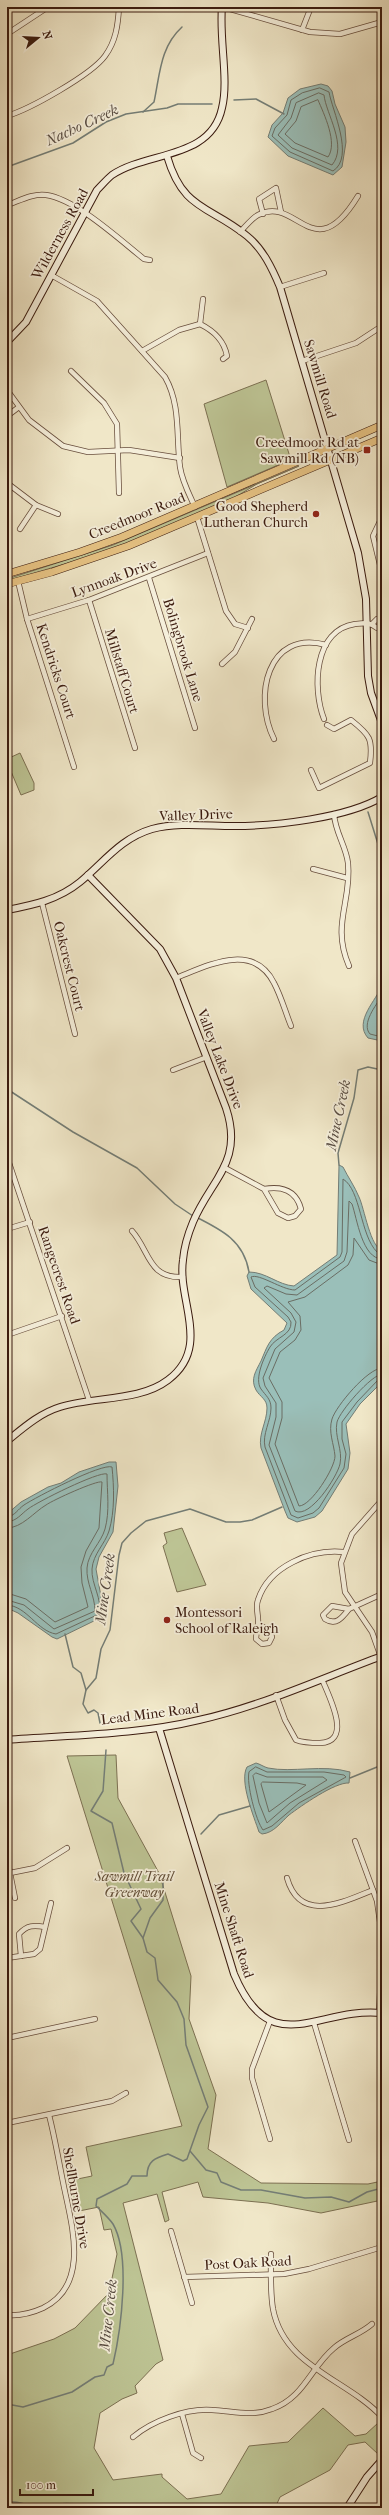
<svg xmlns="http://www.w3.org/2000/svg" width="389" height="2515" font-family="'IM FELL French Canon',serif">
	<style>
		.green { fill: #bdc494; stroke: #7c7052 }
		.water { fill: #9abfb9; stroke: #747d75 }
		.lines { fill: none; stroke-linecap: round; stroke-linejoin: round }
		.shore { stroke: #6a6d64; stroke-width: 1 }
		.stream { stroke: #747d75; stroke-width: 1.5 }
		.street-casing { stroke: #684e3d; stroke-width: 6 }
		.secondary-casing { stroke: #3b1b0f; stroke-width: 8 }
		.primary-casing { stroke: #3b1b0f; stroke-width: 8 }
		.street { stroke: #f5efdb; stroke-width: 4.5 }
		.secondary { stroke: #f5efdb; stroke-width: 6 }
		.primary { stroke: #e8c484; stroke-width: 7 }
		.poi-dot { fill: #8f2418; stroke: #f5efdb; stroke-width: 1.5 }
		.labels { text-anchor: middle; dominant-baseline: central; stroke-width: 3.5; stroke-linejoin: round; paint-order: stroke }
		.street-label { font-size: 14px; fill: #3b1b0f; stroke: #f5efdb }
		.poi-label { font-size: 14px; fill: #3b1b0f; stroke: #f5efdb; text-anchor: end }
		.park-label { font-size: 14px; font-style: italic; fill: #624e37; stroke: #f5efdb }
		.water-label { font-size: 15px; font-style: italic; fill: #584c42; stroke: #f5efdb }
	</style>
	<rect width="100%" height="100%" fill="#f0e7c8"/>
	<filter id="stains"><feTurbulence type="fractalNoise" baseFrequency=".005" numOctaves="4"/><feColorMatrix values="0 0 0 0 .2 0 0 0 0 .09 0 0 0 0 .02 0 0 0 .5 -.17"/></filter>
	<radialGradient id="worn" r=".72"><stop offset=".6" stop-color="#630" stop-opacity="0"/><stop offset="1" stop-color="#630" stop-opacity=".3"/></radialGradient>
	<g class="green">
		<polygon points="266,380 290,457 278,465 227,487 204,404"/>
		<polygon points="299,466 257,484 232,499 136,540 85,558 7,581 7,579 113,545"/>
		<polygon points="20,753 34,783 34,790 21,795 7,762 7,759"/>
		<polygon points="182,1528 206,1585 177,1592 163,1546 167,1543 164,1533"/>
		<polygon points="116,1755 118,1798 159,1873 191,1976 189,2019 216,2095 208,2149 261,2183 368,2184 382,2181 382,2200 321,2213 268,2203 203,2197 198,2182 162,2192 169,2220 165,2222 157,2194 123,2203 163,2360 156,2364 135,2386 137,2393 122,2399 100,2413 94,2448 113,2480 162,2474 162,2477 187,2499 221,2494 249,2446 288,2442 323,2408 355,2436 366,2434 378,2423 382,2427 382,2450 378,2454 365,2442 348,2445 330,2470 280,2497 275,2508 7,2508 7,2355 54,2339 75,2328 109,2293 117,2254 111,2229 104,2230 99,2207 74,2212 68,2181 92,2176 86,2147 182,2126 67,1756"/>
	</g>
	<g class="water">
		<polygon points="321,84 328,86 332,91 335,104 345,127 346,142 342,167 333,175 288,156 268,137 272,125 283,113 288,98 300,89"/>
		<path d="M382,985V1041L368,1038C353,1021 377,1000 382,985Z"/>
		<path d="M339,1165L343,1167C348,1177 355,1187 359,1197C364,1207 371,1250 382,1249V1382L360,1404L346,1424L350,1453L348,1469L322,1511L315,1517L297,1522L288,1518L285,1511L261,1448C258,1434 267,1422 267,1408C267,1399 260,1397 256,1390C250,1379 256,1371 261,1361C267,1347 269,1338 284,1330L287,1323L251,1289L247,1276L249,1272C266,1272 278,1285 294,1286L337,1255Z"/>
		<polygon points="109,1462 116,1462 118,1486 113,1532 99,1557 96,1569 104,1613 100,1618 57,1639 52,1637 18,1613 7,1608 7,1514 21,1502 48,1487 61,1483 79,1472"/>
		<path d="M256,1763C260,1764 264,1767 268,1768C292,1773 323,1764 350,1772L349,1783C335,1782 301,1806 289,1815C281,1822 274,1833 262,1834L259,1832C254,1817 239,1781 247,1767Z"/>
	</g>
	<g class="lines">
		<g class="shore">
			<path d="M320,88L329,92C332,110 355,157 333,171L290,152L272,136L275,128L287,115L291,100L302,93Z"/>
			<path d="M319,93L324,95C326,114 348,146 332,165L292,148L278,135L291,118L296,103Z"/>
			<path d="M318,100C324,114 338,143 328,157L295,143L285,134L296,121L301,107Z"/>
			<path d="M382,996C376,1005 361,1024 370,1034L382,1037"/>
			<path d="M382,1254L377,1252C360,1235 361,1190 343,1179L342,1252L340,1257L295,1290C282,1290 259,1273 251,1277L255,1287L288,1317L291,1322C292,1335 276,1337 270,1347C264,1357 254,1379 261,1389C266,1396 271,1399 271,1408C271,1421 262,1434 265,1447L291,1515L298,1518L313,1513L319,1508L344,1468L346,1454L342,1439V1422L357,1402L378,1380L382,1379"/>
			<path d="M382,1259C362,1259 357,1218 352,1204L349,1201L347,1252L344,1261L297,1295L286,1294L267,1286L264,1288L291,1313L296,1322L294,1332L275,1349L263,1378L265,1386L276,1403V1417L269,1445L295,1511C310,1519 337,1477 340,1464C343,1450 334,1436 337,1422C340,1411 371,1375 382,1374"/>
			<path d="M382,1265L369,1260L354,1238L353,1255L348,1265L305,1297L288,1302L300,1316L301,1330L295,1340L280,1352L269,1378L282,1402V1418L275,1444L299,1506C311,1506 335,1468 335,1456C334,1444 328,1432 332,1419C336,1406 368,1368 382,1368"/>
			<path d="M7,1517C15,1516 18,1509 24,1505C36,1497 102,1463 112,1467C114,1487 115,1511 109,1531C105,1544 93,1554 92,1569C91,1584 103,1600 99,1614L56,1634C37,1631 27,1606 7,1605"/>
			<path d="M7,1522C17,1521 21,1514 28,1509C37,1502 99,1471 107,1474C107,1492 110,1511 105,1529C101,1543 88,1553 87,1568C86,1583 95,1596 95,1611L54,1629L24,1605L7,1600"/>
			<path d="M7,1528C22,1528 34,1512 46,1505C53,1500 97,1480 102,1482L99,1528L86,1551L81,1567L82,1583L88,1607L55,1622L26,1599L7,1593"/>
			<path d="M256,1767L267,1772H324L344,1775L346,1777L299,1803L272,1826L263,1830C256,1821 246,1783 249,1772Z"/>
			<polygon points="256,1773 267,1777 323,1777 327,1780 290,1803 267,1823 259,1803 253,1776"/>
			<polygon points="263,1782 297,1783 306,1785 269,1812 261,1784"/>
		</g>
		<g class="stream">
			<polyline points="234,100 256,99 284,114"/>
			<path d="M143,112L154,102C160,74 160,47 182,27"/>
			<polyline points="7,167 73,143 106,122 126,114 167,108 178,104 212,104"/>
			<polyline points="368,812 382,857"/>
			<polyline points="7,1089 73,1132 137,1168 175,1204 193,1216"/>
			<polyline points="339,1165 338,1153 354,1098 358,1070 368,1067 382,1070"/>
			<path d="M196,1217C222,1230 244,1241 249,1272"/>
			<polyline points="65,1634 73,1667 81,1673 86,1690"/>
			<polyline points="100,1723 98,1713 94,1710 88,1713 83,1704 86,1690 96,1678 101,1649 110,1630 119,1555 122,1543 131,1533 146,1521 190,1509 226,1522 240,1522 252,1520 282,1507"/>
			<polyline points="106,1750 103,1791 91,1811 112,1823 124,1873 141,1909 131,1921 143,1938"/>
			<polyline points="350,1778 382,1765"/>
			<polyline points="201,1834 219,1815 250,1806"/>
			<polyline points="190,2151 206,2170 217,2173 221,2182 241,2190 261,2190 305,2198 331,2197 349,2202 367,2192 382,2188"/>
			<path d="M7,2404L23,2407L72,2392L95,2377L104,2375L107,2367L113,2364C121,2330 131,2255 113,2224C108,2217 102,2212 96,2206L97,2199L127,2184L132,2176H147C147,2161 155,2158 168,2154L183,2161L187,2159L199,2125L208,2107L186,2045L184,2019L177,2002L158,1980L155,1958L147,1952L143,1938L150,1918L163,1900V1878"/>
			<path d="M7,2502C19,2500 30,2508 41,2506C57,2503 78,2502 94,2508"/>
		</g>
		<defs>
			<g id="street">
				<polyline points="223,7 310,32 340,34 382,22"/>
				<polyline points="302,30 311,7"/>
				<polyline points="7,34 48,7"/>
				<path d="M7,116C30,109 91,75 105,56C116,41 118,25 119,7"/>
				<path d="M7,205C19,201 33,193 46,195C76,199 120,240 144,259L150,260"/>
				<polyline points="263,214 259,199 276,188 281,212"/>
				<path d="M240,232C245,227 252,218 258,215C297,194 313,270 358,196"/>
				<path d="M51,275L97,301L165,377C181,405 176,436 180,467C182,481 189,494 195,507"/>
				<polyline points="280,287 324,273"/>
				<polyline points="200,324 203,299"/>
				<path d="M142,351L179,330L200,324C214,331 224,340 227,356L223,359"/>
				<polyline points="302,361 356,343 382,326"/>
				<polyline points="71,371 104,403 117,424 119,493"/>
				<polyline points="7,390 29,420 63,446 88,452 129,450 180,458"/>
				<polyline points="7,416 19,407"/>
				<polyline points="7,483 36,505 58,514"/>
				<polyline points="197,517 226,611 235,624 248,628"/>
				<polyline points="382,517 373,536 382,573"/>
				<polyline points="20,529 36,505"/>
				<polyline points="149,578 195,728"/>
				<polyline points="18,581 27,619 74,767"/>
				<polyline points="89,600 135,748"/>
				<polyline points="27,619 89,600 208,553"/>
				<polyline points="372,624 377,619 382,618"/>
				<polyline points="222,664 235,652 252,619"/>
				<path d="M324,719C312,688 314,630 355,624C364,623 370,622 377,628H382"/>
				<path d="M274,739C253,697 267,629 326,645"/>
				<path d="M311,770L319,788L370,763C373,739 370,735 351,720L334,729L327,725"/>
				<path d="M334,814C335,832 346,846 348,863C352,902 331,924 349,966"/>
				<polyline points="313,869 347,878"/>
				<polyline points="42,903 75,1034"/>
				<path d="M176,978C207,966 253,941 274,983C281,996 285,1011 291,1026"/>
				<polyline points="173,1070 207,1057"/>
				<polyline points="382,1130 382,1146"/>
				<polyline points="7,1157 89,1400"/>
				<path d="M225,1168L264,1189L278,1213L288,1218L295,1216L301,1209C296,1190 282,1186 264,1189"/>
				<polyline points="7,1229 30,1222"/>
				<path d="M132,1231C150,1251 148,1279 183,1277"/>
				<polyline points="7,1335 62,1316"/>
				<polyline points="382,1500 352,1534 341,1563 345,1592 372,1632 382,1660"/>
				<path d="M349,1609C342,1618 336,1626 325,1619L323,1615L332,1606L349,1609L382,1594"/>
				<path d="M259,1625L270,1630L272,1637L269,1643L262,1644L256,1639C256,1634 258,1629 258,1624C259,1616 255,1607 258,1600C269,1566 311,1549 343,1552"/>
				<path d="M276,1695L285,1720L296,1740C304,1743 311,1743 320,1743C354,1742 328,1695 322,1679"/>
				<polyline points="355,1841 377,1901 382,1936"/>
				<polyline points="7,1859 10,1873 35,1868 67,1848"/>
				<polyline points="10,1873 15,1898"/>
				<path d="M287,1878C300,1924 343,1902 373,1890"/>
				<path d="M21,1956L19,1934C27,1925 34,1925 45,1927"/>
				<polyline points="7,1958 34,1954 40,1949 51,1903"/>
				<polyline points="379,2013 382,1952"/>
				<polyline points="270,2021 252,2069 252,2078 270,2139"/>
				<polyline points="314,2023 349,2140"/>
				<polyline points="7,2038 95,2019"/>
				<polyline points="7,2123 112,2101 126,2093"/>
				<polyline points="171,2231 192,2303"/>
				<path d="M271,2254C271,2272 270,2291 273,2309C284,2367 347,2379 382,2417"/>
				<polyline points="184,2277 284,2274 309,2269 382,2247"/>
				<path d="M7,2315C19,2316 32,2313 43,2308C90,2285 72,2226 64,2187C59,2163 55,2138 49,2115"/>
				<polyline points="182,2414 193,2453 201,2458"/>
				<path d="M133,2437C152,2421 186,2408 212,2410C233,2411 252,2417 272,2409C304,2398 310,2368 334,2348C345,2338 361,2334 372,2324"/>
			</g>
			<g id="secondary">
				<path d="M167,156C183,211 209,205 247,236C263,249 272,268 280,287L358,553L366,599L368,676L371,693L382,723"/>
				<path d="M7,342L26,322L97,190C102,185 107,179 112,175C147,151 211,160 222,108C229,80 219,39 222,7"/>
				<path d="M7,910C33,905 58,900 80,882C104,862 121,838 152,829C178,822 207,826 234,826C275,826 347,818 382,797"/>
				<path d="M7,1441C23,1428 40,1413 60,1407C94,1396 139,1402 168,1380C212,1347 177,1301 183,1260C184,1248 188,1234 193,1222C211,1179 244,1162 226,1108L176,978L160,949L88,875"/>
				<path d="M159,1728L234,1974C271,2063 318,2006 382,2013"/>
				<path d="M7,1740C71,1735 137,1735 199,1720C262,1706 322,1678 382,1656"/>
				<polyline points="347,2508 367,2477 382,2460"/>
			</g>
			<g id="primary">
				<polyline points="7,574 80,552 122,537 382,425"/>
				<polyline points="7,584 52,572 128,546 382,438"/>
			</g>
		</defs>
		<use href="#street" class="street-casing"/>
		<use href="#secondary" class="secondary-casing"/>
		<use href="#primary" class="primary-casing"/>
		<use href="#street" class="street"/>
		<use href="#secondary" class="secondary"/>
		<use href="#primary" class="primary"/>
	</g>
	<g class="poi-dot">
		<rect x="363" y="446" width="8" height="8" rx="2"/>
		<circle cx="316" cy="514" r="4"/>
		<circle cx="167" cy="1620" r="4"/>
	</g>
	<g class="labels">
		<g class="street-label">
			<text transform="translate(60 234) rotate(-61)">Wilderness Road</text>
			<text transform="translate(320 379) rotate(73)">Sawmill Road</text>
			<text transform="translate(137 516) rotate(-22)">Creedmoor Road</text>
			<text transform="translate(114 578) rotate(-20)">Lynnoak Drive</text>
			<text transform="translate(183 650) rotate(73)">Bolingbrook Lane</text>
			<text transform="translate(56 671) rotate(72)">Kendricks Court</text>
			<text transform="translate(122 671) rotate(73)">Millstaff Court</text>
			<text transform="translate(196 815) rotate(-2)">Valley Drive</text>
			<text transform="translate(69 966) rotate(76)">Oakcrest Court</text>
			<text transform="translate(220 1059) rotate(69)">Valley Lake Drive</text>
			<text transform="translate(59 1275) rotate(71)">Rangecrest Road</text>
			<text transform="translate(150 1714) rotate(-7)">Lead Mine Road</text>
			<text transform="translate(234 1930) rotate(72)">Mine Shaft Road</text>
			<text transform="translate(76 2198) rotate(80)">Shellburne Drive</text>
			<text transform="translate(248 2263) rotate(-3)">Post Oak Road</text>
		</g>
		<g class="poi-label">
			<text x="359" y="442">Creedmoor Rd at<tspan x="359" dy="16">Sawmill Rd (NB)</tspan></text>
			<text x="308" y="506">Good Shepherd<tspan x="308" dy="16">Lutheran Church</tspan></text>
			<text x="175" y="1612" text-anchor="start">Montessori<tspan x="175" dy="16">School of Raleigh</tspan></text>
		</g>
		<g class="park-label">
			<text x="134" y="1876">Sawmill Trail<tspan x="134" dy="16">Greenway</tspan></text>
		</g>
		<g class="water-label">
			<text transform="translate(82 125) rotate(-25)">Nacho Creek</text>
			<text transform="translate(338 1115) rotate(-78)">Mine Creek</text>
			<text transform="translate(105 1589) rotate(-82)">Mine Creek</text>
			<text transform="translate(108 2315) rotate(-84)">Mine Creek</text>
		</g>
	</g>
	<rect width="389" height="2515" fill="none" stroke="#f0e7c8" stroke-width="24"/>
	<rect x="8" y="8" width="373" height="2499" fill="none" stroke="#3b1b0f" stroke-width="2"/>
	<rect x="12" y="12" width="365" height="2491" fill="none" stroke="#3b1b0f"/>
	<g transform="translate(38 38) rotate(72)" stroke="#f5efdb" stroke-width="3" paint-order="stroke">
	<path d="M0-3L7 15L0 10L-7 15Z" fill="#3b1b0f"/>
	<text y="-6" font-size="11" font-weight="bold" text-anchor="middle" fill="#3b1b0f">N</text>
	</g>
	<path d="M20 2489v6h73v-6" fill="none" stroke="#3b1b0f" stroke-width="2"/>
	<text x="26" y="2489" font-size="12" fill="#3b1b0f" stroke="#f5efdb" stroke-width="3" paint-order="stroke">100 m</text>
	<rect width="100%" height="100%" filter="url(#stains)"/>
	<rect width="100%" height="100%" fill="url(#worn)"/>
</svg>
